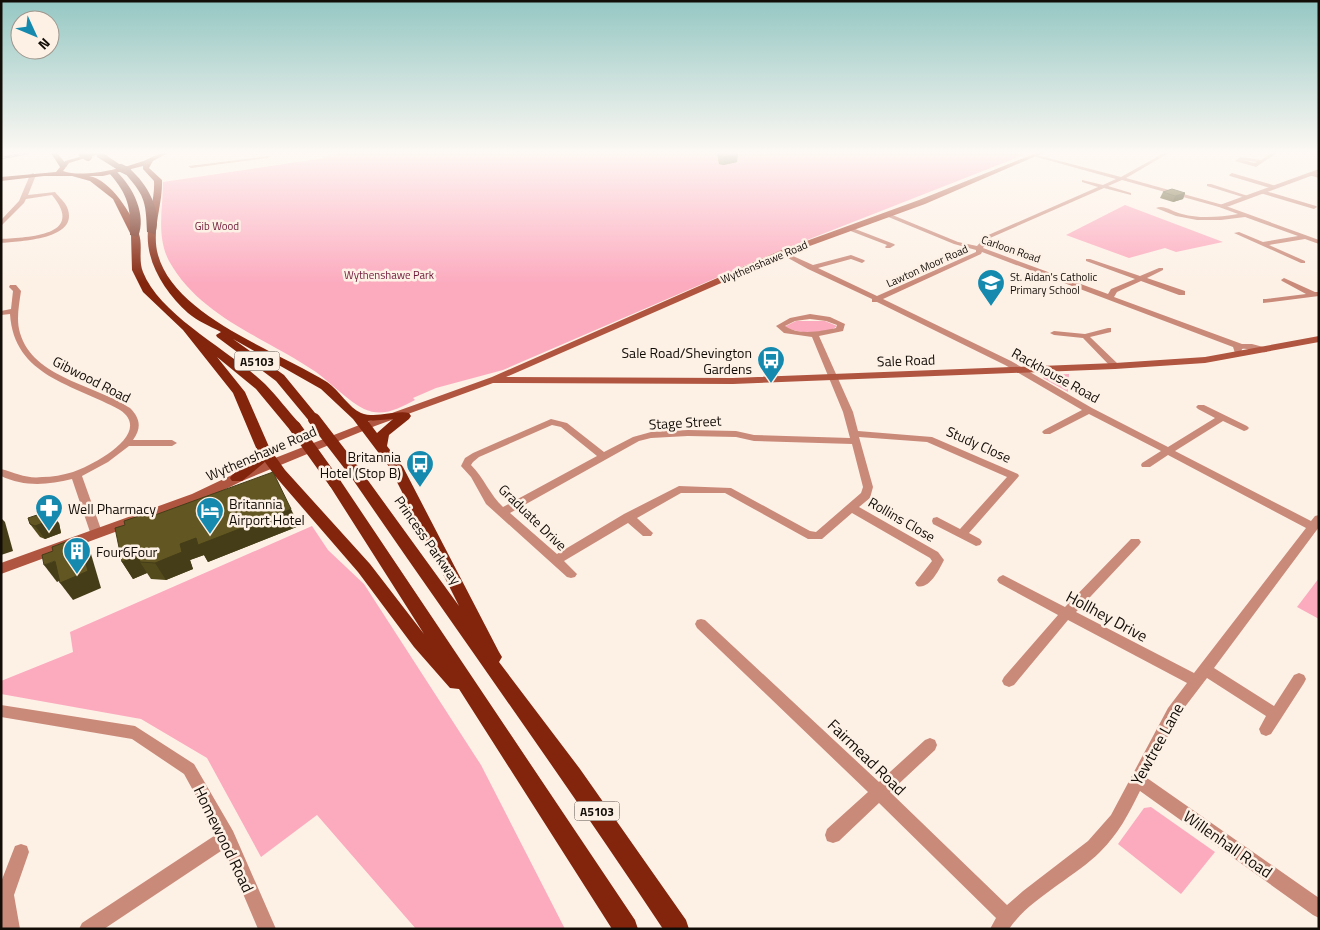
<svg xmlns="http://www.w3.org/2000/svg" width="1320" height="930" font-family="'Titillium Web',sans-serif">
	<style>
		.green { fill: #fcabbf }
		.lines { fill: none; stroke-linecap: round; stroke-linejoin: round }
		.minor { fill: #ca8a7a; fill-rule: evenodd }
		.tertiary { fill: #ca8a7a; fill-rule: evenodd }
		.secondary { fill: #b0553f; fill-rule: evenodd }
		.trunk { fill: #83240c; fill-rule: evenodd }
		.motorway { fill: #6c2110; fill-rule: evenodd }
		.rail-casing { stroke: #5d554d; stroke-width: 2.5 }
		.rail { stroke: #fdf1e6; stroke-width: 1; stroke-dasharray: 4.5; stroke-linecap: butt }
		.trunk-bridge { stroke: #83240c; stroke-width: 12 }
		.motorway-bridge { stroke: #6c2110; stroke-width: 8 }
		.wall { fill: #544b1d }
		.shaded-wall { fill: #453d18 }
		.building { fill: #625722; stroke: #453d18 }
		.labels { text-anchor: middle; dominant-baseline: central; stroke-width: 5; stroke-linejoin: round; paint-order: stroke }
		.far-park-label { font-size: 11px; fill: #6f1939; stroke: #fdf1e6 }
		.far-street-label { font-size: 11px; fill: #130d07; stroke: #fdf1e6 }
		.far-poi-label { font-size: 11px; fill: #130d07; stroke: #fdf1e6; text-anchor: start }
		.shield { fill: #fdf1e6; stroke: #59514a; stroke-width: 1 }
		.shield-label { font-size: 12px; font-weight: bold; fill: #130d07 }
		.poi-label { font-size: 14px; fill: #130d07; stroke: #fdf1e6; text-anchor: start }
		.street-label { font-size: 14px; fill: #130d07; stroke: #fdf1e6 }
		.near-street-label { font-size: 16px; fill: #130d07; stroke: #fdf1e6 }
	</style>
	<rect width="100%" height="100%" fill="#fdf1e6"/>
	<g class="green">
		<path d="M337,153H1029L774,253L503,370L436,388L413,398L415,400C399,408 383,418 364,409C349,402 331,383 316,372C265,337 201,318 169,261C156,236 163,208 163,182L324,158Z"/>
		<polygon points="1125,205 1223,242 1176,252 1165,248 1129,258 1066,235"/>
		<path d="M796,321H825L837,326C824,337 799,333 784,327Z"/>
		<polygon points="1069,374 1068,392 1043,378 1045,375"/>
		<polygon points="312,526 328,550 364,584 481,765 565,929 416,929 317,815 261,857 207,758 141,719 1,694 1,681 73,652 70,632"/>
		<polygon points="1319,578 1319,619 1297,607"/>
		<polygon points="1151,807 1215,852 1181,894 1118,844 1144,808"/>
	</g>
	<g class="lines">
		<g class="minor">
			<path d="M1164,153H1169L1126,178L1223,205L1319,240V244L1305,239L1269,245L1305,261V263H1301L1234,233L1239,232L1263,242L1298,236L1245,217L1221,220H1197L1176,216L1156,208C1164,204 1173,212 1182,214C1200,219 1220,217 1238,214L1219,207L1122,180L1108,186L1131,193V195L1104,188L990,238L983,248L1108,294L1111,289L1135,279L1086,261V259H1090L1140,276L1159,268H1163V270L1147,278L1185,291V295H1179L1141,281L1117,292L1114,297L1242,344H1252L1267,348V352C1259,353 1251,348 1242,349L1241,353H1235L1233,347L982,252L981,254L883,299L1011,361L1092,408L1168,447L1215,418L1198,409L1196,407L1198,405H1204L1247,426L1249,428L1247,430L1244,431L1223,421L1175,451L1311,521L1315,516L1319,515V527L1214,668L1274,706L1294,675L1299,673L1304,675L1306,679L1304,683L1271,734L1266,736L1261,734L1259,729L1266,716L1207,678L1178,716L1147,778L1319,898V918L1313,915L1140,791C1128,815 1119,833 1100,852C1075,877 1029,899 1009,929H990L996,918L879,803L839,841L833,843L827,841L825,835L827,829L868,792L697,628L695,624L697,620L701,619L705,620L879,782L925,740L930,738L935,740L937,745L935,750L890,792L1007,905L1023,891L1088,841L1111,815L1168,708L1187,683L1068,620L1014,685L1009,687L1004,685L1002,681L1004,677L1058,615L999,583L997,580L999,577L1003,575L1007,577L1065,607L1131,539H1139L1141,542L1139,545L1076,612L1194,673L1306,528L1168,455L1150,467H1142L1141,465L1142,463L1161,451L1089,414L1050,434H1044L1042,432L1044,430L1082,410L1005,365L877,302H872V299L808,269L779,253L784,252L813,265L851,255L864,260L865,261L862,263L851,259L818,268L877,296L976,252V250L954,244L886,216V214H890L958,242L977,246L986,236L1098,187L1082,182V180L1103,185L1116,179L1033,156V154L1121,177Z"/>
			<path d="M1272,153H1277L1256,167L1235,161L1241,157L1261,160ZM1242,160L1257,162L1255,163Z"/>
			<polygon points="270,156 268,158 191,168 188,166"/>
			<path d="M33,173L36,175L28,195L55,192C59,197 65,202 67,207C81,240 19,241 1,243V239C29,237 86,236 52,195L26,199L24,203L1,226V220L19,201L30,175Z"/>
			<polygon points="1232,173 1276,186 1277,187 1274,189 1230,176 1229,175"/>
			<polygon points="1309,173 1319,174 1319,178 1309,175"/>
			<polygon points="1207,184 1211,184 1251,197 1246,198 1207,186"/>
			<polygon points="1262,190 1316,206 1317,207 1314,209 1260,193 1259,192"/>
			<polygon points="850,227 894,244 895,245 890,248 886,248 885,247 887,245 848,230 847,229"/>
			<polygon points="1284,278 1315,292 1319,292 1319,296 1263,303 1263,299 1266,299 1306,294 1282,281 1281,280"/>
			<path d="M10,285H16L21,291C19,305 16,320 20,333C33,378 96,385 130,408C140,418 142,428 133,440H172L177,443L172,446H129L108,462L82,476L102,532L100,535H92L90,532L72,479C48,485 24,487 1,476V469C16,473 27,479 42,477C52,477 63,475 73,472C93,465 154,433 120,410C74,384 14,377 10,314L1,315V311L11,309L13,291L9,287Z"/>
			<path d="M810,314L830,317L845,324L843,331L819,336L853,412L858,431L932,437L1018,474L1019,476L969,533L980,539L982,542L980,545L976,546L933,524L932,521L933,518L937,517L960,529L1007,477L927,442L859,437L873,487L870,498L859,507L938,552L944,560C939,570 929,590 917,586L915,583L932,561L930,558L852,513L822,539H808L725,493H681L637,518L653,533L651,536H643L628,523L564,561L577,574L575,577L571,578L567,577L486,504L471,477L461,466L465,458L473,453L551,419L567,423L604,452L633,437L651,432L688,430L736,431L754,435L850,438L843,412L812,337L784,333L776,326L790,318ZM810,319L826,321L837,325L836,328C821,331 799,336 785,326L795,321ZM552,425L561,427L597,456L503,507C490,495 484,478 471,465L473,462L479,457ZM688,436L736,437L754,441L852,444L863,487L861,493L816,532L810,531L731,488L679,486L624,514L557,554L510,513L639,441L651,438Z"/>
			<polygon points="1108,328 1111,328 1111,332 1090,337 1118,364 1119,366 1115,369 1112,368 1083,338 1054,335 1050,333 1054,331 1085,334"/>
			<polygon points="1,705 135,726 194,764 233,831 276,929 258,929 224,849 104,929 79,929 82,923 217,834 184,774 132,739 1,717"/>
			<polygon points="21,844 27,846 29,852 14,895 20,929 2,929 1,882 15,846"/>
		</g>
		<polygon class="tertiary" points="1319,169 1319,173 1224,208 1217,206"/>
		<polygon class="secondary" points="1036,153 1043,153 925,204 785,255 506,377 733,378 1115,363 1205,357 1319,336 1319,342 1205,363 1115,369 733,384 493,383 375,426 242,481 210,497 1,574 1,563 192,494 232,475 367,422 492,377 779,251 919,200"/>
		<path class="trunk" d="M93,153H102L69,163L63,171C82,178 121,169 140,162C150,159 158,152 168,153L153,161L149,168L162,180C163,205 151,230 158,255C175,316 277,351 327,382C339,390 349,408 361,413C376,419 395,410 409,413L411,416L409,419L389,435L387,446L403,467L499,652L502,657L499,662L580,769L686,920L689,929H663C561,775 453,626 349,474L347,471L349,468H359L459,606L390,468L353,419L321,389L233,339L284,375L320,419L318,422H310L276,381L217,337L216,335L221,332C210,326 197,321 188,313C165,292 145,262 148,230C149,213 155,198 154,181L143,169V166L103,176H89C111,180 132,214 139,234C143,246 138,260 143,272C160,316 231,351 265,384C277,396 288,411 300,424L301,427L300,430H290L256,389L217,357L245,392L270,449L285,470L370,564L424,634L328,483L330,480H340L635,920L638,929H612L459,689L450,688L414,647L358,572L275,476L265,462L242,481H232L230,478L232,475L252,459L257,450L233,393L183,330L143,292L132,270L131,235L113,199L90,181L72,176H44L1,181V177L56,172L65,161ZM393,419L377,433L368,421Z"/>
		<g class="motorway">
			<polygon points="51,153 57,153 67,165 66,167 60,167"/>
			<polygon points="97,153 103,153 125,168 118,170 97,157"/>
			<path d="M124,169H130C147,184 163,211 155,234L147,232C146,199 144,195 123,171Z"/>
			<path d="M111,172H117C133,187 147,215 138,237L130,235C131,207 128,195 110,174Z"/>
		</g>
		<defs>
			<polyline id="rail" points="1,158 28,153"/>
		</defs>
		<use href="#rail" class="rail-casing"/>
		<use href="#rail" class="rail"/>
		<g class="trunk-bridge">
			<polyline points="314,419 354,471"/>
			<polyline points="295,427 335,483"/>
		</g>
		<g class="motorway-bridge">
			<polyline points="83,154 88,157"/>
			<polyline points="121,168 127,171"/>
		</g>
	</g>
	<g class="wall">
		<polygon points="717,153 734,153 737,162 723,165 719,164"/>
		<polygon points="1163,192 1185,193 1183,199 1173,202 1160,198"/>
		<polygon points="156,515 299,526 208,562 204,555 190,560 193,569 166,580 151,579 147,573 133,579 122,562"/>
		<polygon points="59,523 61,533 45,539 40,537 30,524"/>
	</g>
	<g class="shaded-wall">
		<polygon points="738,154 737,162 723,165 724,157"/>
		<polygon points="1185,193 1183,199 1173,202 1175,196"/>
		<polygon points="291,509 299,526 208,562 204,555 190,560 193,569 166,580 155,563 180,544 196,538"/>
		<polygon points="49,511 59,523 61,533 45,539 35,526"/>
		<polygon points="1,518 5,522 13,551 1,555"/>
		<polygon points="79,537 91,554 101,588 73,600 60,583"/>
		<polygon points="138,555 140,562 147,573 133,579 122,562"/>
		<polygon points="55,561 68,577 57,582 44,565"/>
	</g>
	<g class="building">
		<polygon points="719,153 734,153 738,154 724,157 719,156"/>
		<polygon points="1172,189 1185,193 1175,196 1163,192"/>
		<polygon points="273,472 291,509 198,545 196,538 180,544 182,552 155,563 140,562 138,555 122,562 115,528 125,525 124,521 154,511 155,515"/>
		<polygon points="49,511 51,520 35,526 30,524 28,518"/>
		<polygon points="79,537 88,571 60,583 55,561 44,565 42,555 53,551 52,547"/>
	</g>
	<linearGradient id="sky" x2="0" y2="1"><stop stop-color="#95c7c3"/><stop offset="0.54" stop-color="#fef9f4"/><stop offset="1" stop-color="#fef9f4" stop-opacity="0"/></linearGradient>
	<rect width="1320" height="283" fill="url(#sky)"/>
	<defs>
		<symbol id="school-pin" viewBox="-11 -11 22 30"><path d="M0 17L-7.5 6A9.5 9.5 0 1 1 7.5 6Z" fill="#158aae" stroke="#fdf1e6"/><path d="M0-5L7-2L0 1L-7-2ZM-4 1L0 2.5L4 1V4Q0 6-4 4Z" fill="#fff"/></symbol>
		<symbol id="bus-pin" viewBox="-11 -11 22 30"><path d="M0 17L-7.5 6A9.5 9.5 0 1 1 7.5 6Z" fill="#158aae" stroke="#fdf1e6"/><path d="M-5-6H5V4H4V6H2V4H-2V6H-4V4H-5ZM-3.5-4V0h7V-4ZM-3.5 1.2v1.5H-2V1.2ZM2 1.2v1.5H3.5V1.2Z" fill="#fff"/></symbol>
		<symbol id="pharmacy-pin" viewBox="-11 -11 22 30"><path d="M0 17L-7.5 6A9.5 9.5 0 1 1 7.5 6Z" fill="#158aae" stroke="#fdf1e6"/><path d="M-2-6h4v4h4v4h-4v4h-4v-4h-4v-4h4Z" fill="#fff"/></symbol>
		<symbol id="hotel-pin" viewBox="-11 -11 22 30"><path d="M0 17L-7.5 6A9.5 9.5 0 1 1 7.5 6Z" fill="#158aae" stroke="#fdf1e6"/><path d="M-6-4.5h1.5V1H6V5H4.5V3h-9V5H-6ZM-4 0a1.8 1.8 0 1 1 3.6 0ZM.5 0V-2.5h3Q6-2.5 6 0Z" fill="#fff"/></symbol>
		<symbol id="building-pin" viewBox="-11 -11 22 30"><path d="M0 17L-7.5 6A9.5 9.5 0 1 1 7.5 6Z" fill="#158aae" stroke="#fdf1e6"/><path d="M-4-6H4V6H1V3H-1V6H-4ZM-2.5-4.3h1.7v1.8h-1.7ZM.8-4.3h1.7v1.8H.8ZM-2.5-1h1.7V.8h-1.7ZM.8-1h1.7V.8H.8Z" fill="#fff"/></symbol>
	</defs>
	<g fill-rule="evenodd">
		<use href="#school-pin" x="975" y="267" width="32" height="43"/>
		<use href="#bus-pin" x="755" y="344" width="32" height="43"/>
		<use href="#bus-pin" x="404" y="448" width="32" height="43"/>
		<use href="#pharmacy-pin" x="33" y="492" width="32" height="43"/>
		<use href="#hotel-pin" x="194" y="495" width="32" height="43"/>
		<use href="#building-pin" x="61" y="535" width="32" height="43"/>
	</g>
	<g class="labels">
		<g class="far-park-label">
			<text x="217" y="226">Gib Wood</text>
			<text x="389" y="275">Wythenshawe Park</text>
		</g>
		<g class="far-street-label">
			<text transform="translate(1011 249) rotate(19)">Carloon Road</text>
			<text transform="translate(764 262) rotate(-23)">Wythenshawe Road</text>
			<text transform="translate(927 266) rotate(-24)">Lawton Moor Road</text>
		</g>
		<g class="far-poi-label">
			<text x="1010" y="277">St. Aidan's Catholic<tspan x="1010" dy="13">Primary School</tspan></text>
		</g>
		<g class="shield">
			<rect x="234.5" y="351.5" width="45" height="19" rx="4"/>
			<rect x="574.5" y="801.5" width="45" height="19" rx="4"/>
		</g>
		<g class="shield-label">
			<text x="257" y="361">A5103</text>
			<text x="597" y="811">A5103</text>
		</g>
		<g class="poi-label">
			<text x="752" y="352" text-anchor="end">Sale Road/Shevington<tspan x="752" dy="16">Gardens</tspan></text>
			<text x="401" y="456" text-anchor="end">Britannia<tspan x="401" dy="16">Hotel (Stop B)</tspan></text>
			<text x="229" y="503">Britannia<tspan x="229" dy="16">Airport Hotel</tspan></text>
			<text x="68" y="508">Well Pharmacy</text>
			<text x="96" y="551">Four6Four</text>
		</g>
		<g class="street-label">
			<text transform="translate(906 360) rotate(-2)">Sale Road</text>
			<text transform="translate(1056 375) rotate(29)">Rackhouse Road</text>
			<text transform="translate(92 379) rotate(27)">Gibwood Road</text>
			<text transform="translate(685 422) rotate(-3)">Stage Street</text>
			<text transform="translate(979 444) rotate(24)">Study Close</text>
			<text transform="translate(261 453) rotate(-23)">Wythenshawe Road</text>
			<text transform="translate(533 517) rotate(44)">Graduate Drive</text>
			<text transform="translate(902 519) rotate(30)">Rollins Close</text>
			<text transform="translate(428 540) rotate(55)">Princess Parkway</text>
		</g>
		<g class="near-street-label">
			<text transform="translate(1107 616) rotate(28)">Hollhey Drive</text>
			<text transform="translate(1157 744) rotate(-61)">Yewtree Lane</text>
			<text transform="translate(867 757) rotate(44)">Fairmead Road</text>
			<text transform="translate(224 839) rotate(64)">Homewood Road</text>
			<text transform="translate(1228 844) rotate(35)">Willenhall Road</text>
		</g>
	</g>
	<rect width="1320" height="930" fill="none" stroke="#130d07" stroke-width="5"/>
	<g transform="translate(35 35) rotate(134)"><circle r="24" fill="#fdf1e6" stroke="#9f968d"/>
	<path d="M0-4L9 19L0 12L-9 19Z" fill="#158aae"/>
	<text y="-8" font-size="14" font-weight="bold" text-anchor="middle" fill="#130d07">N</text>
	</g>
</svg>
